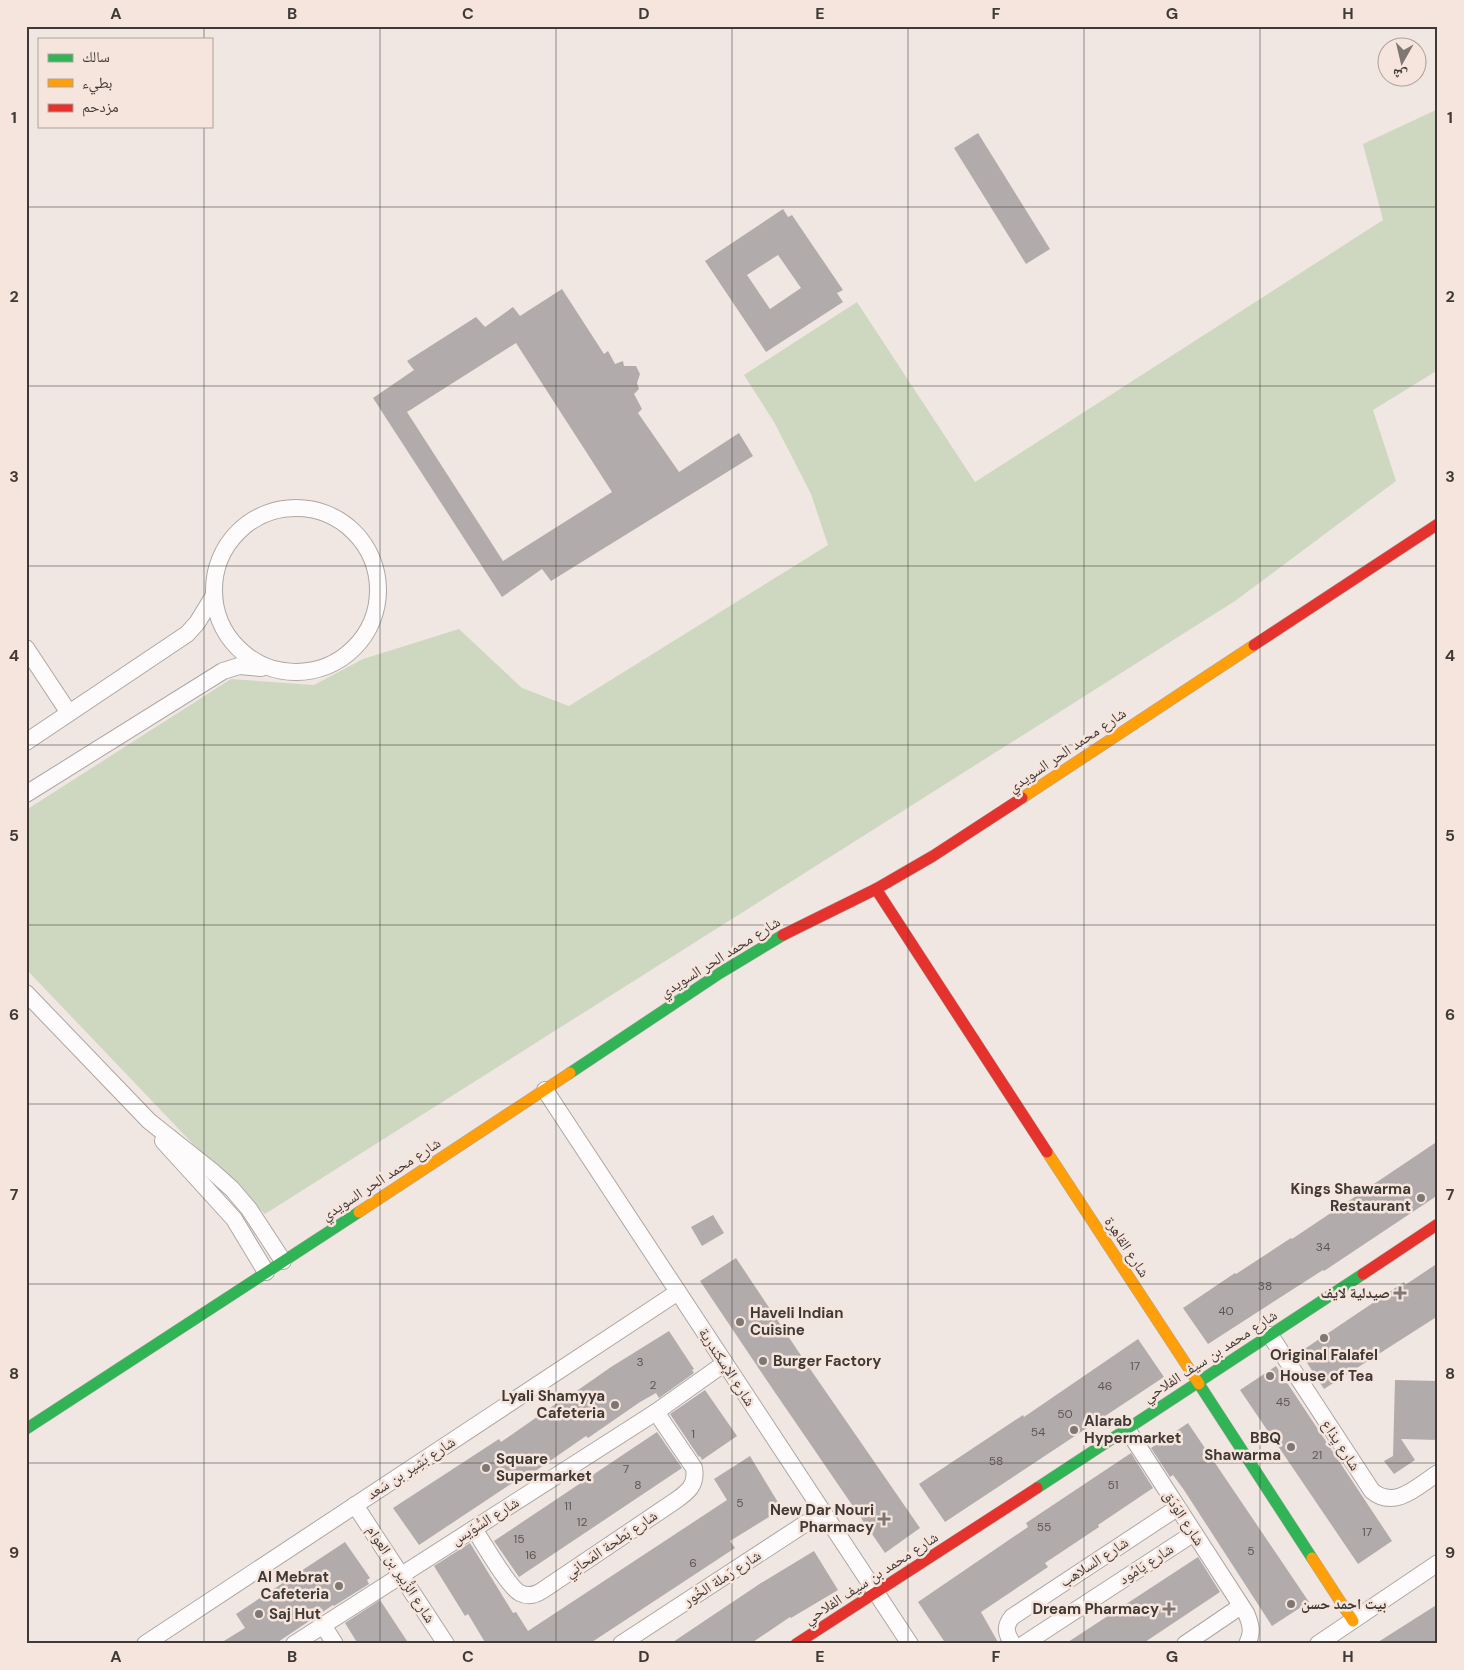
<svg xmlns="http://www.w3.org/2000/svg" width="1464" height="1670" font-family="'DM Sans','Noto Naskh Arabic',sans-serif">
	<style>
		.green { fill: #ced8c1 }
		.building { fill: #b2abab; fill-rule: evenodd }
		.lines { fill: none; stroke-linecap: round; stroke-linejoin: round }
		.street-casing { stroke: #ada6a3; stroke-width: 18 }
		.fast-casing { stroke: #ada6a3; stroke-width: 12 }
		.slow-casing { stroke: #ada6a3; stroke-width: 12 }
		.jam-casing { stroke: #ada6a3; stroke-width: 12 }
		.street { stroke: #fdfbfb; stroke-width: 16 }
		.fast { stroke: #30b455; stroke-width: 11 }
		.slow { stroke: #ff9f0a; stroke-width: 11 }
		.jam { stroke: #e5322d; stroke-width: 11 }
		.grid { fill: none; stroke: #403a37; stroke-width: 1; stroke-opacity: 0.55 }
		.poi-dot { fill: #7e7773; stroke: #f6e5dd; stroke-width: 2 }
		.labels { text-anchor: middle; dominant-baseline: central; stroke-width: 5; stroke-linejoin: round; paint-order: stroke }
		.number-label { font-size: 12px; fill: #5c5654 }
		.street-label { font-size: 15px; fill: #403a37; stroke: #f6e5dd }
		.poi-label { font-size: 15px; font-weight: bold; fill: #403a37; stroke: #f6e5dd; text-anchor: end }
		.neatline { fill: none; stroke: #403a37; stroke-width: 2 }
		.grid-label { font-size: 16px; text-anchor: middle; font-weight: bold; fill: #403a37 }
	</style>
	<rect width="100%" height="100%" fill="#f0e7e3"/>
	<polygon class="green" points="1438,109 1438,370 1373,410 1396,481 1235,601 265,1214 194,1145 26,969 26,810 231,679 314,685 363,659 459,629 522,688 569,706 828,545 811,494 774,422 744,375 857,302 975,482 1383,220 1363,144"/>
	<g class="building">
		<polygon points="978,133 1050,249 1026,264 954,148"/>
		<path d="M783,209L788,217L792,215L843,290L837,293L843,302L766,352L705,261ZM778,255L801,288L770,309L747,275Z"/>
		<path d="M562,289L604,354L608,351L615,364L623,361L624,366H636L640,374L637,383L639,389L634,394L642,409L638,413L679,472L739,433L753,456L551,581L542,569L502,597L373,398L414,370L407,361L476,317L485,327L513,307L520,316ZM516,343L612,492L503,561L407,412Z"/>
		<polygon points="1438,1141 1438,1195 1324,1271 1323,1270 1208,1344 1183,1308 1235,1273 1236,1274 1291,1238 1292,1239"/>
		<polygon points="713,1215 724,1233 702,1246 691,1227"/>
		<polygon points="736,1258 806,1363 920,1528 885,1553 774,1391 700,1281"/>
		<polygon points="1438,1263 1438,1316 1324,1389 1300,1352 1404,1282 1405,1285"/>
		<polygon points="669,1331 694,1369 692,1370 694,1373 659,1398 656,1393 640,1402 588,1438 586,1436 534,1472 532,1470 419,1545 393,1508 499,1439 501,1442 557,1403 558,1404 611,1367"/>
		<polygon points="1138,1339 1164,1377 945,1522 919,1484 1023,1415 1024,1417"/>
		<polygon points="1276,1366 1392,1541 1358,1564 1240,1390"/>
		<polygon points="1395,1380 1438,1381 1438,1440 1401,1439 1415,1460 1394,1474 1384,1461 1393,1456"/>
		<polygon points="705,1390 737,1436 702,1460 700,1456 699,1457 670,1414"/>
		<polygon points="1188,1423 1309,1602 1272,1626 1184,1490 1173,1475 1170,1477 1151,1448"/>
		<polygon points="657,1432 682,1468 519,1577 494,1541"/>
		<polygon points="1131,1453 1153,1488 1098,1525 1099,1527 1045,1563 1048,1567 981,1612 999,1644 946,1644 918,1602 1028,1527 1026,1523"/>
		<polygon points="750,1456 782,1509 730,1541 735,1548 589,1644 486,1644 468,1614 465,1616 434,1566 470,1543 513,1613 516,1612 528,1631 727,1500 714,1479"/>
		<polygon points="345,1542 370,1578 367,1580 369,1584 334,1606 333,1605 275,1644 219,1644 245,1628 236,1614"/>
		<polygon points="814,1551 838,1590 791,1618 790,1617 750,1644 670,1644 761,1583"/>
		<polygon points="1198,1557 1220,1592 1142,1644 1065,1644"/>
		<polygon points="380,1600 409,1644 358,1644 345,1623"/>
		<polygon points="1438,1604 1438,1644 1375,1644"/>
	</g>
	<g class="lines">
		<defs>
			<g id="street">
				<circle cx="296" cy="590" r="82"/>
				<polyline points="26,648 69,713"/>
				<polyline points="26,742 187,634 197,623 213,597"/>
				<polyline points="26,794 223,671 239,666 261,668"/>
				<polyline points="26,993 149,1121 212,1171 232,1189 249,1209 283,1261"/>
				<polyline points="545,1090 910,1644"/>
				<polyline points="163,1141 234,1219 266,1272"/>
				<path d="M1270,1335L1372,1491C1395,1510 1418,1486 1438,1473"/>
				<path d="M1127,1429L1246,1613C1251,1624 1253,1633 1247,1644"/>
				<polyline points="355,1505 446,1644"/>
				<path d="M474,1529C483,1542 508,1587 520,1593C528,1597 536,1595 543,1590L675,1501C688,1492 697,1485 694,1468L656,1412"/>
				<polyline points="323,1625 335,1644"/>
				<polyline points="145,1644 678,1292"/>
				<polyline points="294,1644 656,1412 725,1363"/>
				<polyline points="621,1644 823,1512"/>
				<path d="M1013,1644C1006,1634 1004,1627 1012,1617L1177,1508"/>
				<polyline points="1024,1644 1194,1533"/>
				<polyline points="1185,1644 1241,1606"/>
				<polyline points="1318,1644 1438,1563"/>
			</g>
			<g id="fast">
				<polyline points="570,1073 720,973 783,935"/>
				<polyline points="1199,1384 1312,1558"/>
				<polyline points="26,1429 359,1212"/>
				<polyline points="1037,1488 1363,1274"/>
			</g>
			<g id="slow">
				<polyline points="1022,798 1254,645"/>
				<polyline points="1047,1152 1199,1384"/>
				<polyline points="359,1212 570,1073"/>
				<polyline points="1312,1558 1353,1621"/>
			</g>
			<g id="jam">
				<polyline points="1254,645 1438,524"/>
				<polyline points="876,889 1047,1152"/>
				<polyline points="783,935 876,889 933,856 1022,798"/>
				<polyline points="1363,1274 1438,1224"/>
				<polyline points="796,1644 1037,1488"/>
			</g>
		</defs>
		<use href="#street" class="street-casing"/>
		<use href="#fast" class="fast-casing"/>
		<use href="#slow" class="slow-casing"/>
		<use href="#jam" class="jam-casing"/>
		<use href="#street" class="street"/>
		<use href="#fast" class="fast"/>
		<use href="#slow" class="slow"/>
		<use href="#jam" class="jam"/>
	</g>
	<path class="grid" d="M204,26V39M380,26V1644M556,26V1644M732,26V1644M908,26V1644M1084,26V1644M1260,26V1644M204,126V1644M26,207H1438M26,386H1438M26,566H1438M26,745H1438M26,925H1438M26,1104H1438M26,1284H1438M26,1463H1438"/>
	<g class="poi-dot">
		<circle cx="1421" cy="1198" r="5"/>
		<path d="M1397.5 1285.5h5v5h5v5h-5v5h-5v-5h-5v-5h5z"/>
		<circle cx="740" cy="1322" r="5"/>
		<circle cx="1324" cy="1338" r="5"/>
		<circle cx="763" cy="1361" r="5"/>
		<circle cx="1270" cy="1376" r="5"/>
		<circle cx="615" cy="1405" r="5"/>
		<circle cx="1074" cy="1430" r="5"/>
		<circle cx="1291" cy="1447" r="5"/>
		<circle cx="486" cy="1468" r="5"/>
		<path d="M881.5 1511.5h5v5h5v5h-5v5h-5v-5h-5v-5h5z"/>
		<circle cx="339" cy="1586" r="5"/>
		<circle cx="1291" cy="1604" r="5"/>
		<path d="M1166.5 1601.5h5v5h5v5h-5v5h-5v-5h-5v-5h5z"/>
		<circle cx="259" cy="1614" r="5"/>
	</g>
	<g class="labels">
		<g class="number-label">
			<text x="1323" y="1247">34</text>
			<text x="1265" y="1286">38</text>
			<text x="1226" y="1311">40</text>
			<text x="640" y="1362">3</text>
			<text x="1135" y="1366">17</text>
			<text x="653" y="1385">2</text>
			<text x="1105" y="1386">46</text>
			<text x="1283" y="1402">45</text>
			<text x="1065" y="1414">50</text>
			<text x="1038" y="1432">54</text>
			<text x="693" y="1434">1</text>
			<text x="1317" y="1455">21</text>
			<text x="996" y="1461">58</text>
			<text x="626" y="1469">7</text>
			<text x="638" y="1485">8</text>
			<text x="1113" y="1485">51</text>
			<text x="740" y="1503">5</text>
			<text x="568" y="1506">11</text>
			<text x="582" y="1522">12</text>
			<text x="1044" y="1527">55</text>
			<text x="1367" y="1532">17</text>
			<text x="519" y="1539">15</text>
			<text x="1251" y="1551">5</text>
			<text x="531" y="1555">16</text>
			<text x="693" y="1563">6</text>
		</g>
		<g class="street-label">
			<text transform="translate(1067 750) rotate(-34)">شارع محمد الحر السويدي</text>
			<text transform="translate(720 957) rotate(-32)">شارع محمد الحر السويدي</text>
			<text transform="translate(381 1179) rotate(-33)">شارع محمد الحر السويدي</text>
			<text transform="translate(1127 1247) rotate(57)">شارع القاهِرة</text>
			<text transform="translate(1210 1356) rotate(-33)">شارع محمد بن سيف الفلاحي</text>
			<text transform="translate(727 1367) rotate(57)">شارع الإسكندرية</text>
			<text transform="translate(1341 1445) rotate(57)">شارع يِذاع</text>
			<text transform="translate(411 1468) rotate(-33)">شارع بَشِير بن سَعد</text>
			<text transform="translate(1184 1518) rotate(57)">شارع الوَدَق</text>
			<text transform="translate(485 1521) rotate(-32)">شارع السُّوَيس</text>
			<text transform="translate(611 1544) rotate(-34)">شارع بَطحة المَحانِي</text>
			<text transform="translate(1094 1562) rotate(-33)">شارع السلاهب</text>
			<text transform="translate(1146 1564) rotate(-33)">شارع يَامُود</text>
			<text transform="translate(401 1574) rotate(57)">شارع الزُّبير بن العوام</text>
			<text transform="translate(722 1578) rotate(-33)">شارع رَملة الخُور</text>
			<text transform="translate(871 1578) rotate(-33)">شارع محمد بن سيف الفلاحي</text>
		</g>
		<g class="poi-label">
			<text x="1411" y="1189">Kings Shawarma<tspan x="1411" dy="17">Restaurant</tspan></text>
			<text x="1390" y="1293">صيدلية لايف</text>
			<text x="750" y="1313" text-anchor="start">Haveli Indian<tspan x="750" dy="17">Cuisine</tspan></text>
			<text x="1324" y="1355" text-anchor="middle">Original Falafel</text>
			<text x="773" y="1361" text-anchor="start">Burger Factory</text>
			<text x="1280" y="1376" text-anchor="start">House of Tea</text>
			<text x="605" y="1396">Lyali Shamyya<tspan x="605" dy="17">Cafeteria</tspan></text>
			<text x="1084" y="1421" text-anchor="start">Alarab<tspan x="1084" dy="17">Hypermarket</tspan></text>
			<text x="1281" y="1438">BBQ<tspan x="1281" dy="17">Shawarma</tspan></text>
			<text x="496" y="1459" text-anchor="start">Square<tspan x="496" dy="17">Supermarket</tspan></text>
			<text x="874" y="1510">New Dar Nouri<tspan x="874" dy="17">Pharmacy</tspan></text>
			<text x="329" y="1577">Al Mebrat<tspan x="329" dy="17">Cafeteria</tspan></text>
			<text x="1301" y="1604" text-anchor="start">بيت احمد حسن</text>
			<text x="1159" y="1609">Dream Pharmacy</text>
			<text x="269" y="1614" text-anchor="start">Saj Hut</text>
		</g>
	</g>
	<rect width="1464" height="1670" fill="none" stroke="#f6e5dd" stroke-width="55"/>
	<rect x="38" y="38" width="175" height="90" fill="#f6e5dd" stroke="#ada19b"/>
	<rect x="48" y="54" width="25" height="8" fill="#30b455" stroke="#ada19b"/>
	<text x="82" y="62" font-size="15" fill="#403a37">سالك</text>
	<rect x="48" y="79" width="25" height="8" fill="#ff9f0a" stroke="#ada19b"/>
	<text x="82" y="88" font-size="15" fill="#403a37">بطيء</text>
	<rect x="48" y="104" width="25" height="8" fill="#e5322d" stroke="#ada19b"/>
	<text x="82" y="112" font-size="15" fill="#403a37">مزدحم</text>
	<g transform="translate(1402 62) rotate(188)"><circle r="24" fill="#f6e5dd" stroke="#ada19b"/>
	<path d="M0-4L9 19L0 12L-9 19Z" fill="#7e7773"/>
	<text y="-8" font-size="14" font-weight="bold" text-anchor="middle" fill="#403a37">ش</text>
	</g>
	<rect x="28" y="28" width="1408" height="1614" class="neatline"/>
	<g class="grid-label">
		<text x="116" y="19">A</text>
		<text x="292" y="19">B</text>
		<text x="468" y="19">C</text>
		<text x="644" y="19">D</text>
		<text x="820" y="19">E</text>
		<text x="996" y="19">F</text>
		<text x="1172" y="19">G</text>
		<text x="1348" y="19">H</text>
		<text x="14" y="123">1</text>
		<text x="1450" y="123">1</text>
		<text x="14" y="302">2</text>
		<text x="1450" y="302">2</text>
		<text x="14" y="482">3</text>
		<text x="1450" y="482">3</text>
		<text x="14" y="661">4</text>
		<text x="1450" y="661">4</text>
		<text x="14" y="841">5</text>
		<text x="1450" y="841">5</text>
		<text x="14" y="1020">6</text>
		<text x="1450" y="1020">6</text>
		<text x="14" y="1200">7</text>
		<text x="1450" y="1200">7</text>
		<text x="14" y="1379">8</text>
		<text x="1450" y="1379">8</text>
		<text x="14" y="1558">9</text>
		<text x="1450" y="1558">9</text>
		<text x="116" y="1662">A</text>
		<text x="292" y="1662">B</text>
		<text x="468" y="1662">C</text>
		<text x="644" y="1662">D</text>
		<text x="820" y="1662">E</text>
		<text x="996" y="1662">F</text>
		<text x="1172" y="1662">G</text>
		<text x="1348" y="1662">H</text>
	</g>
</svg>
